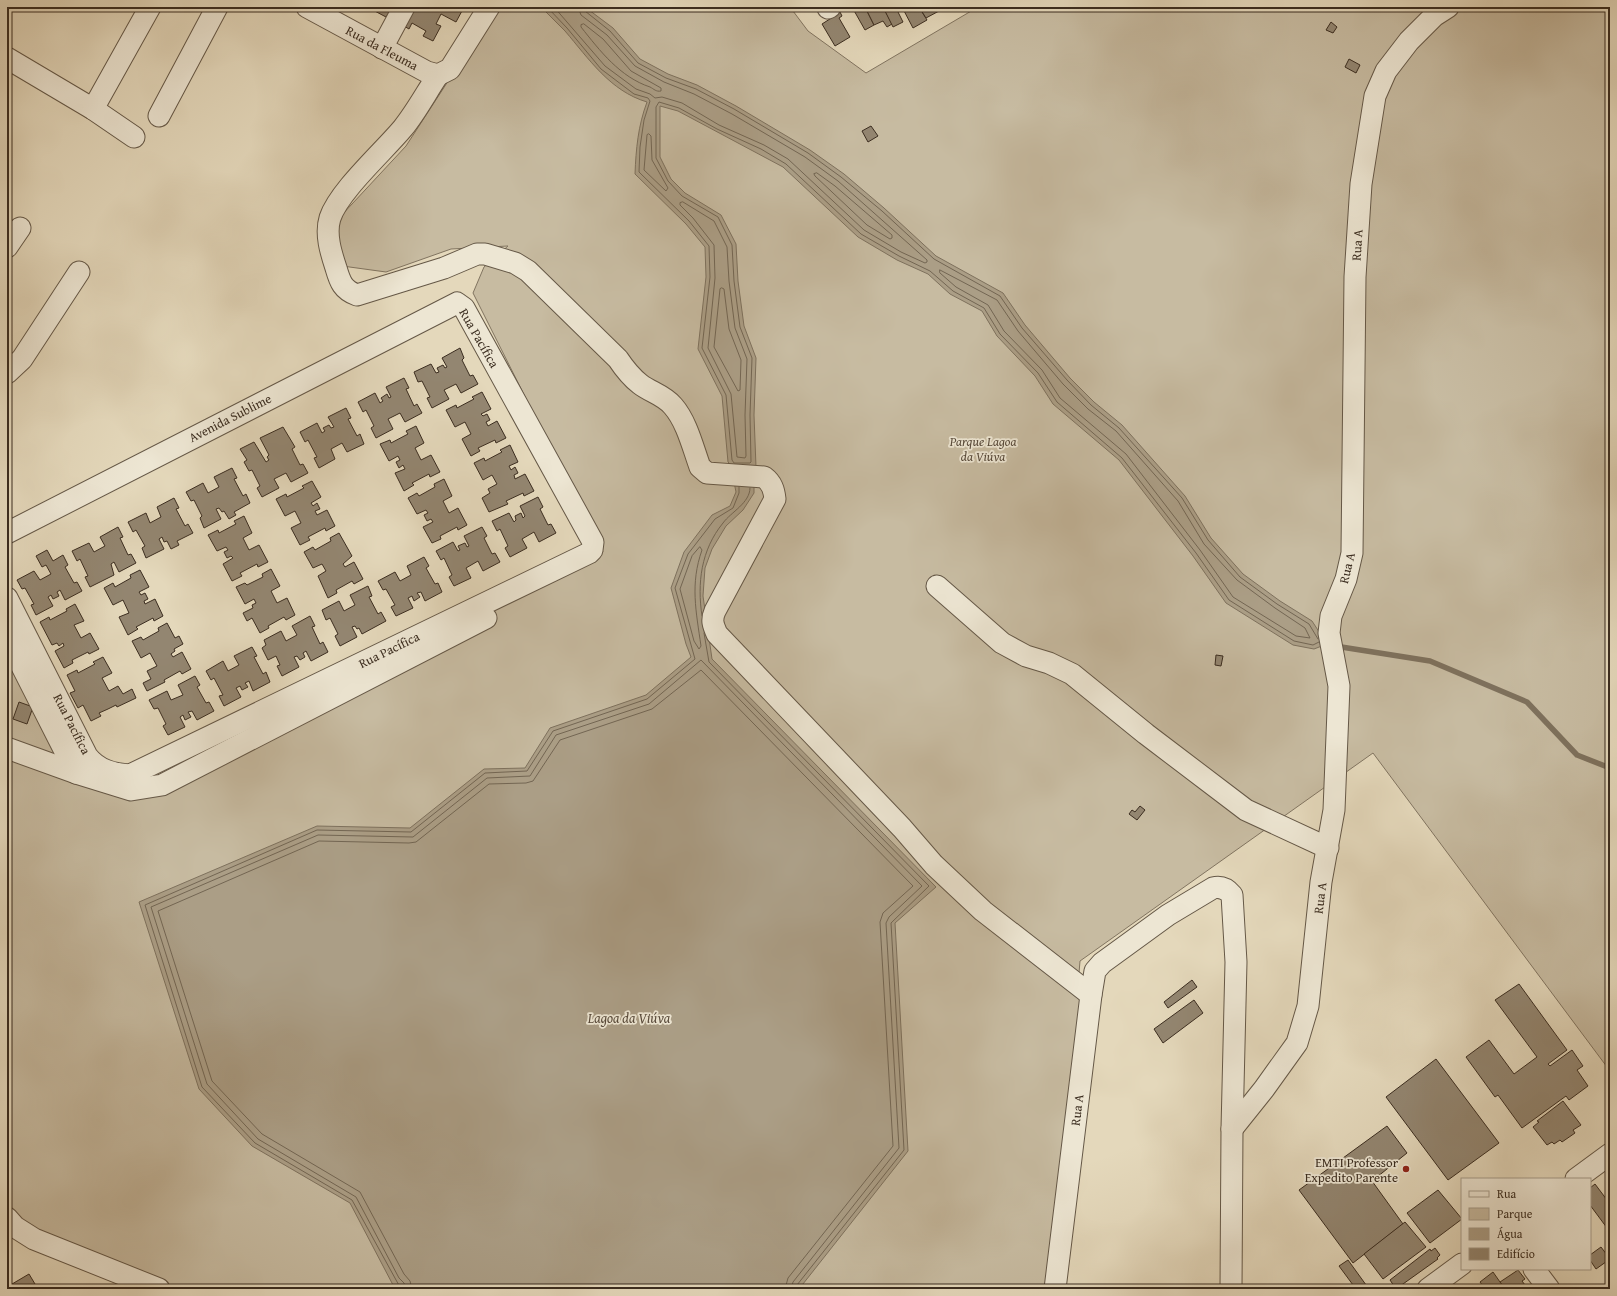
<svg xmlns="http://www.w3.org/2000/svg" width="1617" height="1296" font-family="'Gentium Book Plus',serif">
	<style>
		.green { fill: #c7bba1; stroke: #817460 }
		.water { fill: #ab9e86; stroke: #7e715d }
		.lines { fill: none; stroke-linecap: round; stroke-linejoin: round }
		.shore { stroke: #736653; stroke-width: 1 }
		.stream { stroke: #7e715d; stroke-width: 5.5 }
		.building { fill: #938671; stroke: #3b2d20 }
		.minor-casing { stroke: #655847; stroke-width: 23 }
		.minor { stroke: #ede6d3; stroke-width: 21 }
		.poi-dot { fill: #8f2418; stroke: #ede6d3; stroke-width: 1.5 }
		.labels { text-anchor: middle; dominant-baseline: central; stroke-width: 3.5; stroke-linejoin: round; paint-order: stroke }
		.street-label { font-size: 13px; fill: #3b2d20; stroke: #ede6d3 }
		.park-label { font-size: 13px; font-style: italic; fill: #57493a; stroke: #ede6d3 }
		.poi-label { font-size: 13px; fill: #3b2d20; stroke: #ede6d3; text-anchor: end }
		.water-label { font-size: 14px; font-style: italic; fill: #57493a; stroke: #ede6d3 }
	</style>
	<rect width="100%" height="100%" fill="#e4d8bb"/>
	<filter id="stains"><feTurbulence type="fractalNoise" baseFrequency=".005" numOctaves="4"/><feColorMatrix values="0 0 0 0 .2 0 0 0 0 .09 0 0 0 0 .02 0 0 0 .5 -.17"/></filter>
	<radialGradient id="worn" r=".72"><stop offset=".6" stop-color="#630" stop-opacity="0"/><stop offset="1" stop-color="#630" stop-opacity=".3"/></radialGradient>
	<polygon class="green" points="494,7 790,7 808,31 866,73 978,7 1610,7 1610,1071 1373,753 1080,961 1078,985 1091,995 1055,1289 159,1289 7,1218 7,616 78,758 140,783 168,771 603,552 473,293 484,267 508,246 451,249 386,272 335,265 339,218 406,146 489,18"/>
	<g class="water">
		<path d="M541,7H585L613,28L640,59L668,74L697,85L736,106L810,150L844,174L884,208L936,256L1003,293L1025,325L1070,378L1094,402L1122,425L1185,496L1211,538L1243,574L1280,601L1312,621L1327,644L1314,649L1293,645L1226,603L1193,556L1119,460L1053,404L1035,376L997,336L982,311L950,294L928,274L897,260L858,237L783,167L678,111L660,106V157L671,179L685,193L721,215L736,244L738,281L744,326L756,358L754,415L756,467H733L728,462L722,396L698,349L706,277L705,247L686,224L635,174C636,149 638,126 647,102C610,91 589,59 565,31C557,23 549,15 541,7Z"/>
		<polygon points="734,482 754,482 754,493 743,510 726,526 712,549 705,568 703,596 712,659 936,887 895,923 908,1151 799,1289 400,1289 393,1285 350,1203 252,1146 199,1089 139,902 317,826 410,828 484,769 525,768 550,728 646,695 691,657 686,644 671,588 684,552 712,515 730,506 736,492"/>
	</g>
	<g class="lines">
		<g class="shore">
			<polyline points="547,7 567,28 601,69 634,94 648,98 650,101 644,120 640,147 639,172 689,221 709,246 710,277 702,348 726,395 732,460 734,463 750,463 751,462 750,415 752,358 740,327 734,281 732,245 718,217 682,196 668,181 656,158 656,107 659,102 679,108 717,129 761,149 786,164 861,234 899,256 930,271 953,291 984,308 1000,334 1038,373 1057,402 1122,458 1196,553 1229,600 1294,641 1313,645 1319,642"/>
			<polyline points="554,7 605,66 636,89 650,94 655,98 662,97 682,103 719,125 764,145 788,159 864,230 901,252 925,263 927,262 927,260 838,181 805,157 732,114 694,94 664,82 635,66 607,35 581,15 578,7"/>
			<polyline points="583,7 585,11 610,31 638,63 666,78 696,89 734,109 808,153 841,177 882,211 934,259 1000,296 1022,328 1067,380 1091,405 1119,428 1182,498 1208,540 1240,577 1277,604 1309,624 1318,639"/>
			<path d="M584,24L603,39L631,71L661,88V91C656,92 654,89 650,87C620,77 600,51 581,27V25Z"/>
			<polygon points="649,134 651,136 652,160 668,188 666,191 644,170 647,135"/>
			<polygon points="817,173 835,186 892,235 892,238 890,239 867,225 815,176 814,174"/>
			<polygon points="683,202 714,221 727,247 729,281 735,328 747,359 745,415 746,456 745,458 737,457 731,394 708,348 715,278 714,245 693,218 680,205 680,203"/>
			<polygon points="940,270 997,300 1018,331 1063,384 1088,409 1116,431 1178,501 1204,544 1237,580 1275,608 1305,628 1310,638 1296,636 1233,597 1200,550 1126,454 1060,398 1042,370 1004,331 988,305 956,287 940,273"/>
			<polygon points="722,288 724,289 729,329 741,360 740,390 738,391 714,347 720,289"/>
			<path d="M700,547L702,550C690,584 696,611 701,646L699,649L694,641L680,589L692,556Z"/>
			<path d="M702,616C697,583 701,550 723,523C731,512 750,503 750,488"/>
			<polyline points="704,633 709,662 929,886 891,923 904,1150 797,1285 796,1289"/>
			<polyline points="401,1289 352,1200 255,1143 202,1087 145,905 317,830 411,832 485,773 527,771 553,731 647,699 695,659 675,588 688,554 715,519 733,508 739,493 739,487"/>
			<polyline points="406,1289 404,1283 399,1278 356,1197 258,1139 207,1084 151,907 318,835 413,837 487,778 530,776 556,735 649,704 701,660 922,886 889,917 886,923 899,1148 793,1282 791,1289"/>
			<polyline points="412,1289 410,1281 404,1274 360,1192 262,1134 212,1081 158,911 319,841 409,843 416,842 489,784 526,783 533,781 560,740 652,709 701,670 913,886 883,913 880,922 893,1146 788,1278 785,1289"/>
		</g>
		<polyline class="stream" points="1335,646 1430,661 1527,702 1577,755 1610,768"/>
	</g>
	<g class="building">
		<polygon points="373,7 390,7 392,8 386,17 371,9"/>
		<polygon points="415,7 460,7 463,9 456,22 441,14 436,24 441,26 433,41 423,36 426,31 412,23 409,29 399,23"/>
		<polygon points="852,7 865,7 874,25 865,30"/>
		<polygon points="865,7 883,7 892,24 887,27 883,21 874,25"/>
		<polygon points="883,7 902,7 903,9 898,12 903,22 893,27"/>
		<polygon points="902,7 919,7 927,20 913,28"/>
		<polygon points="919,7 937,7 939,11 926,18"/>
		<polygon points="839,10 842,16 839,18 850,37 835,46 822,24 833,17 832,14"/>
		<polygon points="1331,22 1337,27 1333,33 1326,30"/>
		<polygon points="1349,59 1360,65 1356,73 1345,67"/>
		<polygon points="871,126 878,136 868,142 862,131"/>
		<polygon points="460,348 464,358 462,360 470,376 473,375 478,384 461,393 456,384 444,390 449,399 432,408 427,398 430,397 422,381 418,382 414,372 431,364 436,373 439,372 437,368 443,365 445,368 447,367 442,358"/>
		<polygon points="404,378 409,388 406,389 414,406 417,404 422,413 405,422 400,413 388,419 393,429 376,438 371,428 374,426 366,410 363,412 358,402 375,393 380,403 383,401 381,398 387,394 389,398 391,397 386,387"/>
		<polygon points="482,392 491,409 481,414 483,416 487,414 490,420 486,422 488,426 497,421 506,438 496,443 495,440 478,448 480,451 471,456 462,439 471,434 465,422 455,427 446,410 456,405 457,408 474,399 472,397"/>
		<polygon points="346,408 351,418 348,419 357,436 360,434 364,444 347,452 342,443 331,449 335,459 319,468 314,458 317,457 308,440 305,442 300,432 317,423 322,433 325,431 323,428 329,425 331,428 334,427 328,417"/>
		<polygon points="416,426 424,443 415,448 421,460 431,455 440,472 430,477 429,474 412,483 414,485 404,491 395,473 405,469 403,465 399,468 396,462 400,460 398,456 389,461 380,444 390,440 391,443 408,434 406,431"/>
		<polygon points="283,427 295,447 292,449 300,465 303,464 308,473 291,482 286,473 274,479 279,488 262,497 257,488 260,486 252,470 249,471 244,462 247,460 240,449 254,442 266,462 269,460 267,457 269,455 260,438"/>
		<polygon points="510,445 518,462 509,466 511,470 515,467 518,473 514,475 515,479 525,474 534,491 524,496 523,493 506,501 508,504 489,512 482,498 490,493 488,489 497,484 492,475 483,480 474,463 484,458 485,461 502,452 500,450"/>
		<polygon points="232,468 237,478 234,479 243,496 246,494 250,503 234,512 236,515 229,519 224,511 222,512 219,508 216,509 221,519 204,528 200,518 202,516 194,500 191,501 186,492 203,483 208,493 219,487 214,477"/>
		<polygon points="444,479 452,496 443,501 449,513 458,508 467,525 458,530 457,527 440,536 441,539 432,543 423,527 433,522 431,519 427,521 424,515 428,513 426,510 417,514 408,498 417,493 419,496 435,487 434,484"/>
		<polygon points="312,481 321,497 311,503 313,506 317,503 320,509 315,511 317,515 327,510 335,526 326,531 325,528 308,537 310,540 300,545 291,528 301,523 295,511 285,516 276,499 286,494 287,497 304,488 302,486"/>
		<polygon points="538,497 543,507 540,509 548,525 551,524 556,533 539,542 534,532 522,539 527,548 510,557 505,548 508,546 500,529 497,531 492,521 509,513 514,522 516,520 515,516 521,513 523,518 525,516 520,506"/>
		<polygon points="174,498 179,508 176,509 185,526 188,524 193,533 177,541 179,545 171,549 167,541 164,542 162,537 159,539 164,549 146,558 142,548 145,546 136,530 133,532 128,522 146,513 150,523 161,517 157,507"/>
		<polygon points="244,516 252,533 243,538 249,550 259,545 268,562 258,567 257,564 240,573 242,576 232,581 223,564 233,558 231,556 227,558 224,552 228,550 226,547 217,551 208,535 218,530 219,533 236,524 234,521"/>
		<polygon points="118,527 123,537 120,538 128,555 131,554 136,563 119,572 114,562 111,564 114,575 90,587 85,577 88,576 80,559 77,561 72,551 89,543 94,552 105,546 100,537"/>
		<polygon points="482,527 487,536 484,538 492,554 495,553 500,562 483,571 478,561 466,568 471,578 454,586 449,577 452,575 444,558 441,560 436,551 453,542 458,551 460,550 458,546 465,543 467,547 469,546 464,536"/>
		<polygon points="339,533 352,556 343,564 345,567 354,562 363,579 354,584 352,581 336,590 337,593 328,598 318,576 326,571 322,564 313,568 304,552 313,547 315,550 331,541 330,538"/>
		<polygon points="47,550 53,561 63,555 68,565 65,567 74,583 77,582 82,591 65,600 60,590 57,592 59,596 53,599 51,595 48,597 53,606 36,615 31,605 34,604 25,588 22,589 17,580 34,571 40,580 51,574 46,565 42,567 36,556"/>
		<polygon points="424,557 429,566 426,568 435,584 438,583 442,592 425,601 421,592 417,593 420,597 414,601 412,596 408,598 413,608 396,616 391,607 395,605 386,589 383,590 378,581 395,572 400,581 411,575 407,566"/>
		<polygon points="271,569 280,586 271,591 277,603 287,598 295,615 286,620 284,617 268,626 269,628 260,633 252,618 247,621 243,613 253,608 252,605 256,603 254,599 245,604 236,587 245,583 247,585 263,577 262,574"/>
		<polygon points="140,570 149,587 139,592 141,595 145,593 148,599 144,601 145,604 155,599 163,616 154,621 153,618 136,627 138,629 128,635 119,617 129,613 123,600 113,605 104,588 113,583 115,587 131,578 130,575"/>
		<polygon points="368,586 372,596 369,597 378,614 381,612 386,621 362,634 359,628 357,629 355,626 352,627 357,637 340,646 335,636 338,634 330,618 326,620 322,610 339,601 344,611 355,605 350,595"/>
		<polygon points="75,604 84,621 74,625 81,638 90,633 99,649 89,654 88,652 72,660 73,663 64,668 55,651 64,646 63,643 59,646 57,643 52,645 40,622 49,617 50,620 67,611 66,609"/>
		<polygon points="310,616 315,626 312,627 320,644 323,642 328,652 311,661 306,651 303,653 305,657 300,660 297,656 294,657 299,667 282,676 277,666 280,665 276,656 268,660 262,648 266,645 264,640 281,631 286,641 297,635 292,626"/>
		<polygon points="167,623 175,638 179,636 183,644 174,649 175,651 171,654 173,657 182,652 191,669 182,674 180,671 164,680 165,682 147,691 143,683 151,679 147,671 157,666 150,653 141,658 132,641 141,637 143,640 159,631 158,628"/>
		<polygon points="252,647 257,656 254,657 263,674 266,672 270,682 253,691 249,681 245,683 248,687 242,690 240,686 236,688 241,697 224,706 219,696 223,695 214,678 211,680 206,671 223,661 228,671 239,665 234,656"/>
		<polygon points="1216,655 1223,656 1221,666 1215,665"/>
		<polygon points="103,657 112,673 102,678 109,691 118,686 123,694 132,689 136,698 117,707 116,705 108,709 99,713 101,716 91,721 83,705 78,708 70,693 75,691 67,675 77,670 78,673 95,664 93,662"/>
		<polygon points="195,676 200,685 197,687 206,703 209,702 214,711 197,720 192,711 188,712 191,717 185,720 183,715 180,717 185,727 168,735 163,726 166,724 158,708 154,709 149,700 167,691 171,700 183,695 178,685"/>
		<polygon points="19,702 33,707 27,724 13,719"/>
		<polygon points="1140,806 1145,810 1137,820 1129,814 1132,810 1135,812"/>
		<polygon points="1192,980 1197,987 1168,1008 1164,1002"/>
		<polygon points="1519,984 1567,1050 1548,1064 1550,1066 1572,1050 1583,1066 1577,1070 1588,1086 1569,1100 1566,1096 1522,1128 1498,1095 1495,1097 1466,1057 1489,1040 1514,1074 1537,1057 1495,1000"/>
		<polygon points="1194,1000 1203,1013 1163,1043 1154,1029"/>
		<polygon points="1436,1059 1499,1143 1448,1180 1386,1097"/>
		<polygon points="1563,1101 1581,1125 1573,1130 1575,1133 1562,1142 1560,1140 1554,1144 1552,1142 1547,1145 1533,1127 1539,1122 1537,1121"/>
		<polygon points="1387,1126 1407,1153 1372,1181 1403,1224 1353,1263 1299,1190"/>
		<polygon points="1595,1184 1610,1204 1610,1232 1590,1205 1590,1188"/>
		<polygon points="1438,1190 1462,1219 1430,1243 1407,1213"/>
		<polygon points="1405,1222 1426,1247 1383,1279 1364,1254"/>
		<polygon points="1601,1247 1610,1259 1596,1269 1590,1260 1590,1255"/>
		<polygon points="1435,1248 1440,1255 1437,1258 1438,1259 1396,1289 1390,1280 1430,1249 1431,1251"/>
		<polygon points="1348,1260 1369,1289 1356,1289 1339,1266"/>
		<polygon points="1518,1270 1525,1279 1522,1281 1528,1289 1505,1289 1500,1282"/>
		<polygon points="1493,1272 1500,1282 1505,1289 1485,1289 1480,1282"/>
		<polygon points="29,1274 38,1289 7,1289 7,1287"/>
	</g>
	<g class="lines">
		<defs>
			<g id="minor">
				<polyline points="307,7 427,72 438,75 450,69 489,7"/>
				<polyline points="828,8 830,7"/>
				<polyline points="382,48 404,7"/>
				<polyline points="7,58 93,109 134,137"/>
				<path d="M438,75C426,93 416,112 403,128C383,152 339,191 330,218C325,234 331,253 336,268C340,282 343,290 357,295L444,268L477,254H485L515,263L528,271L618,359C624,368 631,377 640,384C650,392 664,395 673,406C687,422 693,448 700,467L707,473L764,477C772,483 774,490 775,499L715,611C711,620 713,625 717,634L902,828L934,865L983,911L1091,995"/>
				<polyline points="93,109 150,7"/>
				<polyline points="159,116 217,7"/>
				<polyline points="7,247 20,228"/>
				<polyline points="7,373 22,359 79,272"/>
				<path d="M7,533L457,303L464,308L593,542L592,550L589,553L130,775C113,774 98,770 87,756L7,598"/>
				<polyline points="937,586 1002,643 1026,656 1049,663 1072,674 1146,734 1246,810 1328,848"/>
				<polyline points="7,637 76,773"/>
				<polyline points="7,748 76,773 131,790 162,785 486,618"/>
				<polyline points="1232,1129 1264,1089 1297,1043 1308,1006 1321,882 1334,810 1339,686 1329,633 1331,616 1346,579 1352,553 1355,277 1361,184 1375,96 1386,71 1409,41 1434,16 1448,7"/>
				<polyline points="1576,1179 1610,1154"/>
				<polyline points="7,1218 15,1227 34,1239 159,1289"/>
				<polyline points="1534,1269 1549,1289"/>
				<path d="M1055,1289L1091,995L1095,971L1102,963L1168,915L1213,888C1221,886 1227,889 1232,895L1236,962L1232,1129L1231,1289"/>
				<polyline points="1428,1289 1462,1264"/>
			</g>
		</defs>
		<use href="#minor" class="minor-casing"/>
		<use href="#minor" class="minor"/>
	</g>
	<circle class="poi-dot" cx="1406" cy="1169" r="4"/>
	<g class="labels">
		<g class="street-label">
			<text transform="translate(382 48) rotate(28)">Rua da Fleuma</text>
			<text transform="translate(1357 245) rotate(-86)">Rua A</text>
			<text transform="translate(479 338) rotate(60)">Rua Pacífica</text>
			<text transform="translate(230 418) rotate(-27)">Avenida Sublime</text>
			<text transform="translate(1347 568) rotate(-77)">Rua A</text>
			<text transform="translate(389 650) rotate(-26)">Rua Pacífica</text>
			<text transform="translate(72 724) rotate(63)">Rua Pacífica</text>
			<text transform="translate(1320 898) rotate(-83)">Rua A</text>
			<text transform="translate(1077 1110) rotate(-83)">Rua A</text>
		</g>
		<g class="park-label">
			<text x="983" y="441">Parque Lagoa<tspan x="983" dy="15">da Viúva</tspan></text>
		</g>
		<g class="poi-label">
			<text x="1398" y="1162">EMTI Professor<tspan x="1398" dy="15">Expedito Parente</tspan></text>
		</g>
		<g class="water-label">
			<text x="629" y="1018">Lagoa da Viúva</text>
		</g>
	</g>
	<rect width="1617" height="1296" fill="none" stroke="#e4d8bb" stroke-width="24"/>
	<rect x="8" y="8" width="1601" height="1280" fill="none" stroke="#3b2d20" stroke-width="2"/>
	<rect x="12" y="12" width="1593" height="1272" fill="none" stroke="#3b2d20"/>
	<rect x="1461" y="1178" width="130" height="92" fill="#ede6d3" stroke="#a69c8b"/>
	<rect x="1469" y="1191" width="20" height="6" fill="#ede6d3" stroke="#a69c8b"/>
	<text x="1497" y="1198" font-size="12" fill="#3b2d20">Rua</text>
	<rect x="1469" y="1208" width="20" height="12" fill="#c7bba1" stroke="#a69c8b"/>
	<text x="1497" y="1218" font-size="12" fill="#3b2d20">Parque</text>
	<rect x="1469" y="1228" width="20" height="12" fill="#ab9e86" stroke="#a69c8b"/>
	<text x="1497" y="1238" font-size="12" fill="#3b2d20">Água</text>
	<rect x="1469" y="1248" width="20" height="12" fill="#938671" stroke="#a69c8b"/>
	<text x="1497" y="1258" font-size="12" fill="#3b2d20">Edifício</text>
	<rect width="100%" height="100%" filter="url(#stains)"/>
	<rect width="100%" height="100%" fill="url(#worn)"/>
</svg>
